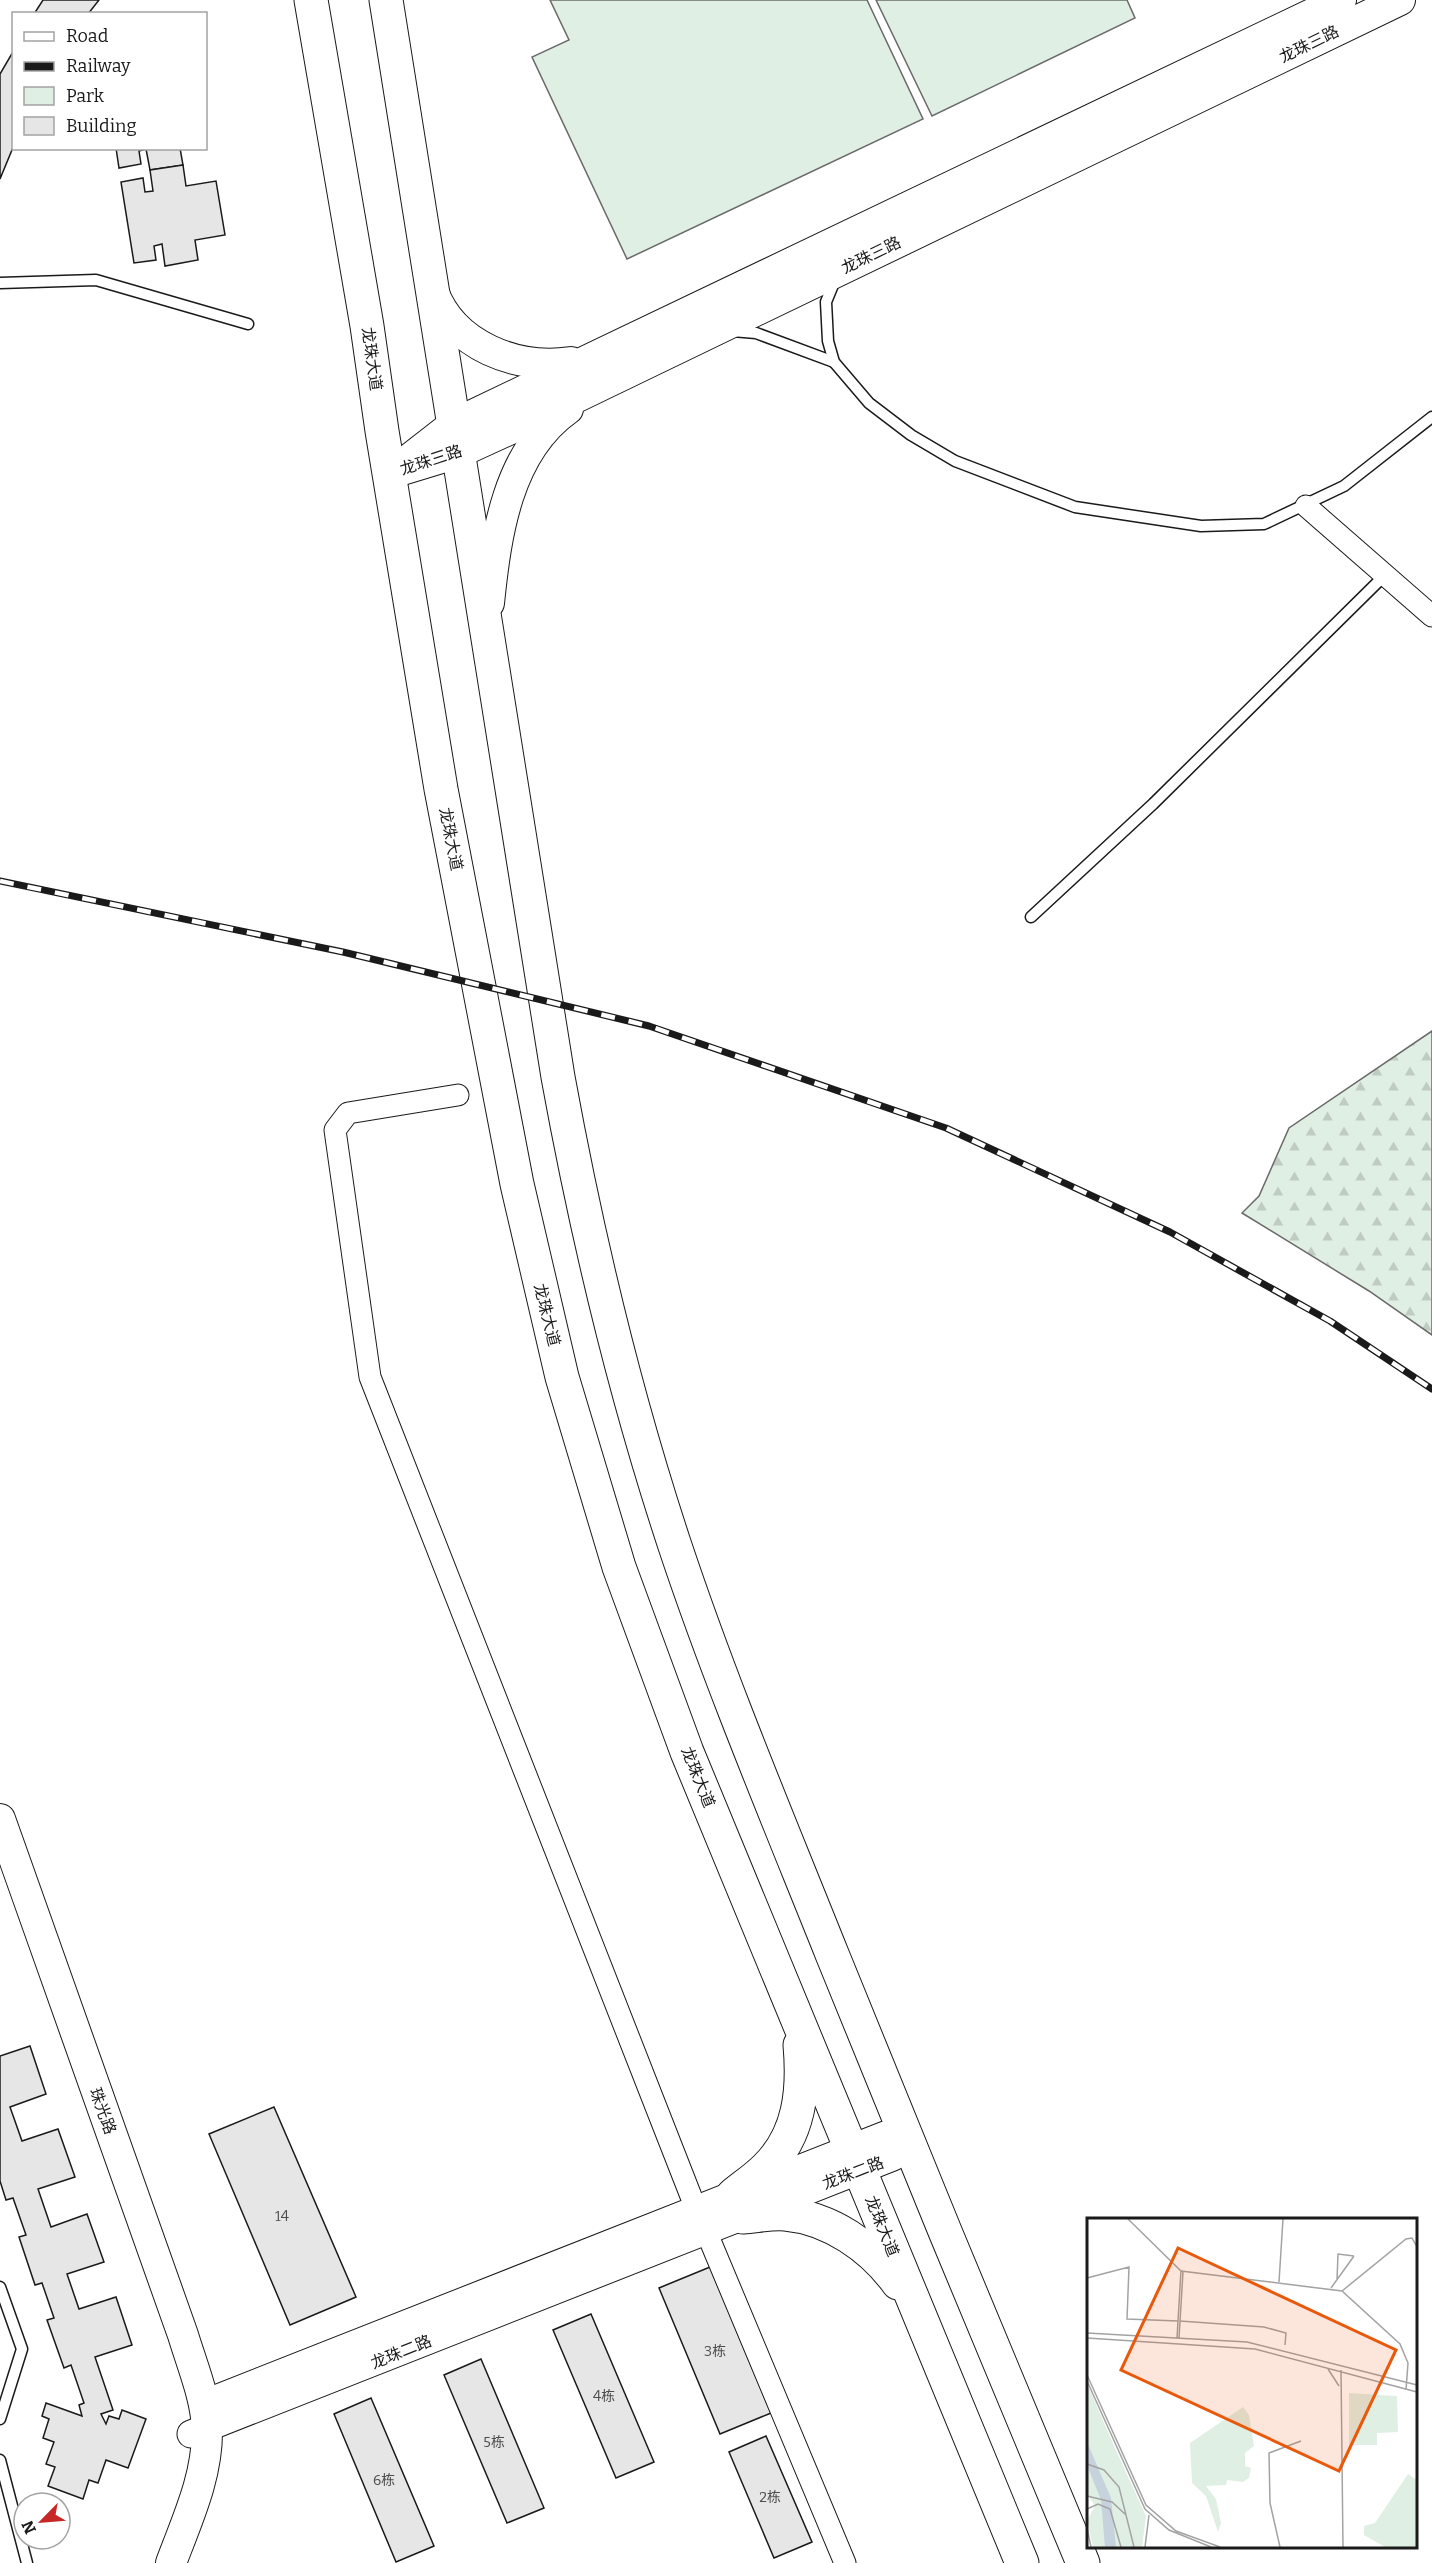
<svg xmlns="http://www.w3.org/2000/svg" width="1432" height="2563" font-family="Bitter,'Noto Sans SC',serif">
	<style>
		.forest { fill: url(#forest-firs); stroke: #6a6a6a; stroke-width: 1.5 }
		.park { fill: #e0efe3; stroke: #6a6a6a; stroke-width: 1.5 }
		.building { fill: #e6e6e6; stroke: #1a1a1a; stroke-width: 1.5 }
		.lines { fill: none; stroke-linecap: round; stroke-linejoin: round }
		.service-casing { stroke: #1a1a1a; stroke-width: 13 }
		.minor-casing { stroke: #1a1a1a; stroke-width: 23 }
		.tertiary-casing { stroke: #1a1a1a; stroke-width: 29 }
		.secondary-casing { stroke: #1a1a1a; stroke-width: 32 }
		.primary-casing { stroke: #1a1a1a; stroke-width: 35 }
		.service { stroke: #fff; stroke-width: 10 }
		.minor { stroke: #fff; stroke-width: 21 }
		.tertiary { stroke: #fff; stroke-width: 27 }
		.secondary { stroke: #fff; stroke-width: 30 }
		.primary { stroke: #fff; stroke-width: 33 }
		.rail-casing { stroke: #1a1a1a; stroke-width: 7 }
		.rail { stroke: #fff; stroke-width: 4.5; stroke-dasharray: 14; stroke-linecap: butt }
		.labels { text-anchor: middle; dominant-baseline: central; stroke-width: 4.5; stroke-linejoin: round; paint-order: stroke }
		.number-label { font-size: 14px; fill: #4d4d4d }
		.street-label { font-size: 16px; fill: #1a1a1a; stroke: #fff }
		.inset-road { fill: none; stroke: #a3a3a3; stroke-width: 1.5 }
		.view { fill: #e8590c; fill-opacity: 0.15; stroke: #e8590c; stroke-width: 3 }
		.inset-edge { fill: none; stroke: #1a1a1a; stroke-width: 3 }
	</style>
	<defs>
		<pattern id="forest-firs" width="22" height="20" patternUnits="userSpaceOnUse" patternTransform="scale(1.5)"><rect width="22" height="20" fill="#e0efe3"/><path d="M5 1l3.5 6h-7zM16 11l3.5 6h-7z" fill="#c0ccc2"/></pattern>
	</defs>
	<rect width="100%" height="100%" fill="#fff"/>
	<polygon class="forest" points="1432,1031 1432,1335 1369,1291 1242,1213 1259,1196 1289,1128"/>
	<g class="park">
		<polygon points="550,0 867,0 923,119 627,259 532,57 569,40"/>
		<polygon points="876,0 1127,0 1135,18 932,116"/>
	</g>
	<g class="building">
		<polygon points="43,0 99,0 88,14 34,14"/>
		<polygon points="14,50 14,145 0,179 0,74"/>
		<polygon points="116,148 180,148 183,165 150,170 146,149 139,151 141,164 119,168"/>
		<polygon points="183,165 186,186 216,181 225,235 195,240 198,260 165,266 162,244 154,246 156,260 134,263 121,182 143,178 145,192 153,191 150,170"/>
		<polygon points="30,2046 46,2094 10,2107 22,2141 58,2129 75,2177 38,2189 51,2227 87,2214 104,2262 67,2274 79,2309 116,2297 132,2345 95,2357 113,2410 101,2414 106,2424 109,2416 119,2419 122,2410 146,2419 128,2468 106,2460 98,2483 89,2480 83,2499 48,2486 55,2467 46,2464 54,2442 43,2438 49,2419 42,2416 46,2403 82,2416 79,2405 84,2403 71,2365 64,2368 47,2320 54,2318 42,2283 35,2285 19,2237 26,2235 13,2198 6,2200 0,2181 0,2056"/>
		<polygon points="274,2107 356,2297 290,2325 209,2134"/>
		<polygon points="710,2267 771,2413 720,2434 659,2288"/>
		<polygon points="591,2314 654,2462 616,2478 553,2330"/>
		<polygon points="481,2359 544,2508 507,2523 444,2375"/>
		<polygon points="371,2398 434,2546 396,2562 334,2414"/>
		<polygon points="766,2436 812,2542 774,2558 729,2452"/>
	</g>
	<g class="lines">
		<defs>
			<g id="service">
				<polyline points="835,280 826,302 828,341 834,362 869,403 911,435 955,461 1075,507 1201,526 1264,524 1344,486 1432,417"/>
				<polyline points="0,283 96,280 248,324"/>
				<polyline points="732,331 756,333 834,362"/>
				<polyline points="1031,917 1153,804 1385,575"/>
				<polyline points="0,2287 22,2349 0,2419"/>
				<polyline points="0,2460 27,2563"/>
			</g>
			<g id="minor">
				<polyline points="1306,506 1432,616"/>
				<polyline points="458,1095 348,1113 335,1130 370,1377 696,2209"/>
				<polyline points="706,2231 845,2563"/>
			</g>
			<polyline id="tertiary" points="191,2434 893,2157 906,2140 885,2135 203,2404"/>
			<g id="secondary">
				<path d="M433,291C453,346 517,370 571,362"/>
				<polyline points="404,463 454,424 1341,0"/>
				<polyline points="389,474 458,453 515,427 1400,0"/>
				<path d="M489,603C496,535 507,452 568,409"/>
				<path d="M0,1819L183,2335C192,2365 206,2398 207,2429C208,2476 187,2520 171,2563"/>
			</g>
			<g id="primary">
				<polyline points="311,0 367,326 382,431 441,789 517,1184 562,1377 619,1567 687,1752 1022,2563"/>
				<path d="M386,0L558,1077C587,1236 624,1392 675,1546C721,1684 778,1819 832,1954C914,2158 998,2360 1083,2563"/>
				<path d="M733,2195C744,2186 756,2178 766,2168C800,2135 804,2090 800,2045"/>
				<path d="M743,2217C757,2216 771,2213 785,2214C830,2218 872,2247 898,2283"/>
			</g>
		</defs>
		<use href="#service" class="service-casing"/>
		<use href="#minor" class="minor-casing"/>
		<use href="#tertiary" class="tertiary-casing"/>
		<use href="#secondary" class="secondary-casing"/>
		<use href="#primary" class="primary-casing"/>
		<use href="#service" class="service"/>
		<use href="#minor" class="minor"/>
		<use href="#tertiary" class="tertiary"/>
		<use href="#secondary" class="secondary"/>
		<use href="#primary" class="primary"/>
		<defs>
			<polyline id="rail" points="0,881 343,952 649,1026 946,1128 1170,1232 1330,1321 1432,1389"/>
		</defs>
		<use href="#rail" class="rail-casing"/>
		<use href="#rail" class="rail"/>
	</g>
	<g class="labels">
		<g class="number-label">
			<text x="282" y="2216">14</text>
			<text x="715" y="2351">3栋</text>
			<text x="604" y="2396">4栋</text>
			<text x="494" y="2442">5栋</text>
			<text x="384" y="2480">6栋</text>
			<text x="770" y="2497">2栋</text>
		</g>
		<g class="street-label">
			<text transform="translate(1309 44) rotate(-26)">龙珠三路</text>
			<text transform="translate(871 255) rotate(-26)">龙珠三路</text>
			<text transform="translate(372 359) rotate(82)">龙珠大道</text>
			<text transform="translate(431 460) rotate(-18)">龙珠三路</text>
			<text transform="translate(451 839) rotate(79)">龙珠大道</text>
			<text transform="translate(547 1315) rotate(76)">龙珠大道</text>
			<text transform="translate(698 1777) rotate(68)">龙珠大道</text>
			<text transform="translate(103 2111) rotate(70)">珠光路</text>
			<text transform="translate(853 2173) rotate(-21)">龙珠二路</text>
			<text transform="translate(882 2226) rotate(68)">龙珠大道</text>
			<text transform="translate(401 2352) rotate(-22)">龙珠二路</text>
		</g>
	</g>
	<g transform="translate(1087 2218)">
		<rect width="330" height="330" fill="#fff"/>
		<path d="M0,170H2L52,286H49ZM156,189L162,197L167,228L158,235V248L164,250L162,260L156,264L140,262L139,267L119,268L129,281L134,305L131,314L119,278L105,265L103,225ZM321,256L330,262V329H298L277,317V308L288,305Z" fill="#e0efe3"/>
		<path d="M0,169L59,298L55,329H6L0,302L8,288L0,276ZM262,175L310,178L311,214L290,215V227H262Z" fill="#e0efe3"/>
		<path d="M0,224L24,280L29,329H18L14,282L0,247Z" fill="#c6d2dc"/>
		<path class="inset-road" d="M41,1L94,53L255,73L313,126L321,145L319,172M0,60L42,49L40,101L91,103M250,62L251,36L267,38M192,64L196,1M244,70L267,38M255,73L319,21L325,20L330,29M93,103L177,109L199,115L198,127M0,115L160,124L330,167M0,120L168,131L330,174M90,120L94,52M92,120L96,54M241,151L252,168M254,152L256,329M0,157L59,287L89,313L133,329M0,163L58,291L82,312L124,329M0,246L17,252L32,269L47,329M0,278L25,284L39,297M0,291L11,286L23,291L34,329M0,310L4,329M58,329L62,297M193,329L183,285L182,235L214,223"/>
		<path class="view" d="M91,30L309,132L252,253L34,152Z"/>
		<rect width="330" height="330" class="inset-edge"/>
	</g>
	<rect x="12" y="12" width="195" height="138" fill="#ffffff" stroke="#a3a3a3" stroke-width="1.5"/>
	<rect x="24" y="32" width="30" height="9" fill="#ffffff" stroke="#a3a3a3" stroke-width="1.5"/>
	<text x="66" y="42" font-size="18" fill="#1a1a1a">Road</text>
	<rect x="24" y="62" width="30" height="9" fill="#1a1a1a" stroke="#a3a3a3" stroke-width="1.5"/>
	<text x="66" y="72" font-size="18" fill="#1a1a1a">Railway</text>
	<rect x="24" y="87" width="30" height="18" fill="#e0efe3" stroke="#a3a3a3" stroke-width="1.5"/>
	<text x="66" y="102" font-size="18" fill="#1a1a1a">Park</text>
	<rect x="24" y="117" width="30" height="18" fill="#e6e6e6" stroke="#a3a3a3" stroke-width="1.5"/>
	<text x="66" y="132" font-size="18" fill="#1a1a1a">Building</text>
	<g transform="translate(42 2521) rotate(245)"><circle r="28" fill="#ffffff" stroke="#a3a3a3" stroke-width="1.5"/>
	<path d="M0-4.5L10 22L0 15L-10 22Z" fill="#c62828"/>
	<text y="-9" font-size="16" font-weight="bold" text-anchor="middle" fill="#1a1a1a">N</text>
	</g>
</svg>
